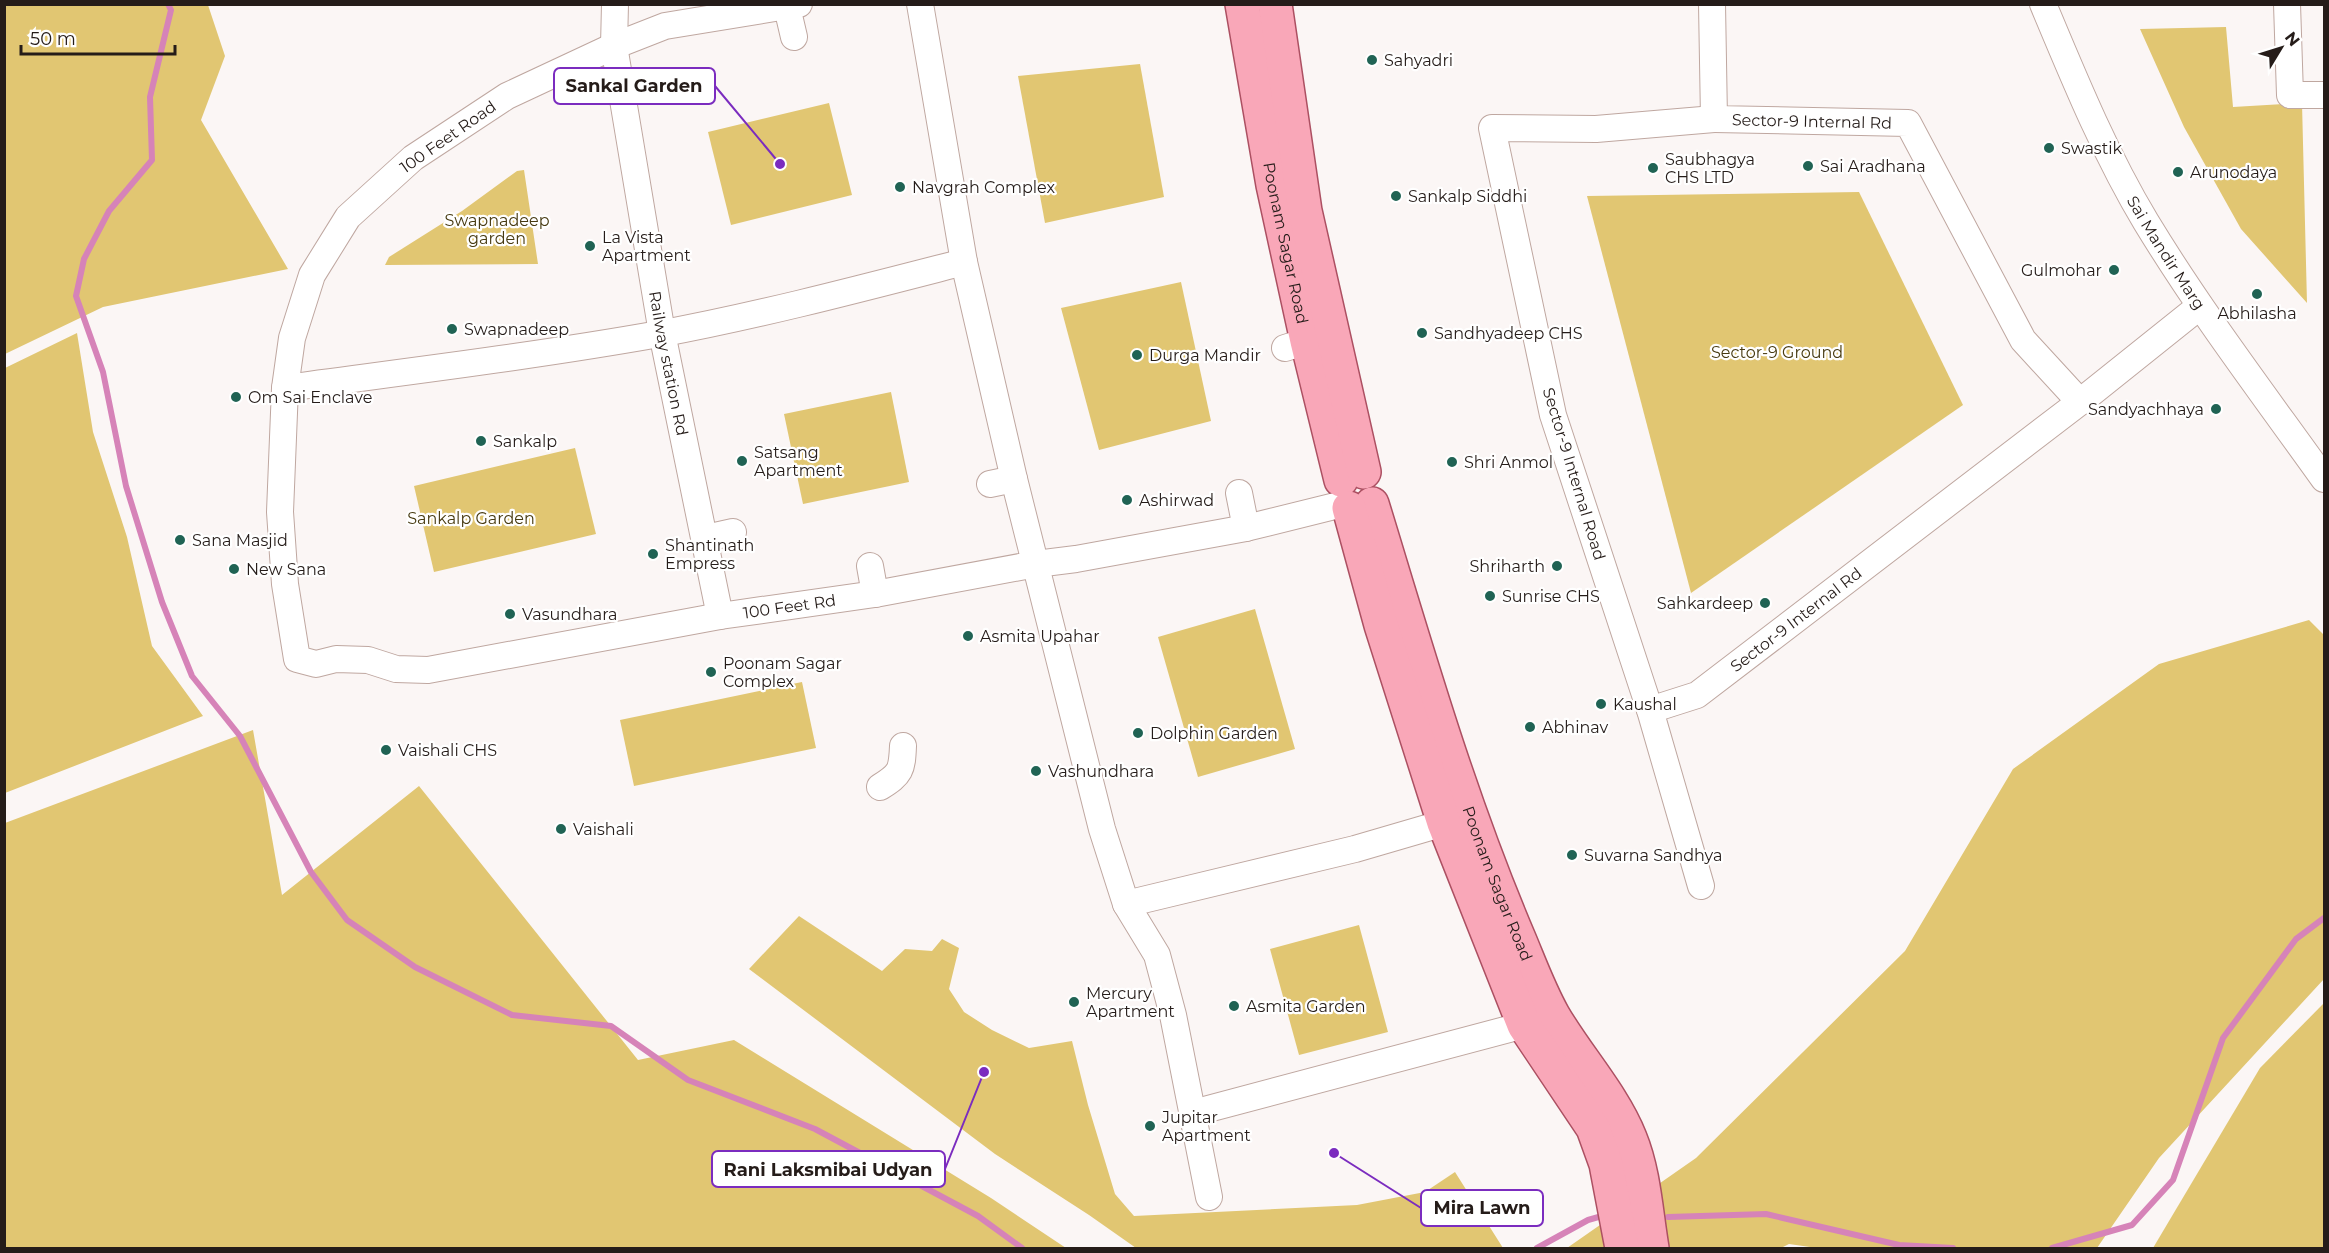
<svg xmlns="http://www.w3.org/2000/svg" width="2329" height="1253" font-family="Montserrat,sans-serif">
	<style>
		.green { fill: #e1c672 }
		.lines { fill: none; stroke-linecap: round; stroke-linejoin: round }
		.stream { stroke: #d683b8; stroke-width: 6 }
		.minor-casing { stroke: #bfa7a0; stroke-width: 28 }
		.major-casing { stroke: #ac5062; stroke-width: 36 }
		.minor { stroke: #fff; stroke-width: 26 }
		.major { stroke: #f9a7b8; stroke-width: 33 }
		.poi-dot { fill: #206354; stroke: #fff; stroke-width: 2 }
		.labels { text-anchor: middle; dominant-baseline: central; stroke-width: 4.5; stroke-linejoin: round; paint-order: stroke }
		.poi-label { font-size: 16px; fill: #251c19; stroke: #fff; text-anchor: start }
		.street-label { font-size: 16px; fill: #251c19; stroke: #fff }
		.park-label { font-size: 16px; fill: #473a11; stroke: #fff }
		.leader { fill: none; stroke: #7b2cbf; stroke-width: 2 }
		.callout-dot { fill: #7b2cbf; stroke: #fff; stroke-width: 2 }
		.callout { fill: #fff; stroke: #7b2cbf; stroke-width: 2 }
		.callout-label { font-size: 18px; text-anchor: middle; font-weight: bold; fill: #251c19 }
	</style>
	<rect width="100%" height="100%" fill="#fbf6f5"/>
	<g class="green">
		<polygon points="5,4 208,5 225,56 201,120 288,269 103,307 5,354"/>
		<polygon points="2226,27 2233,107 2302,103 2307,303 2241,229 2184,127 2140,29"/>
		<polygon points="1140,64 1164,197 1045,223 1018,76"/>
		<polygon points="829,103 852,195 731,225 708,132"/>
		<polygon points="524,170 538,264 385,265 389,257 462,211 517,171"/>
		<polygon points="1859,192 1963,405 1691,593 1587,196"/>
		<polygon points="1181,282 1211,421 1099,450 1061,308"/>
		<polygon points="77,333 93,432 127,537 152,646 203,716 5,793 5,368"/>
		<polygon points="891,392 909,482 803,504 784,414"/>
		<polygon points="575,448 596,534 434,572 414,486"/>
		<polygon points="1255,609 1295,749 1198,777 1158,637"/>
		<polygon points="2309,620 2324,635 2324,979 2159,1158 2097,1248 1817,1248 1789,1244 1781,1248 1567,1248 1696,1158 1905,951 2013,769 2159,664"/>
		<polygon points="802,682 816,748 634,786 620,720"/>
		<polygon points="253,730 282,895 419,786 638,1060 734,1040 991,1198 1066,1248 5,1248 5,823"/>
		<polygon points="799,916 882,971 905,949 932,951 942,939 959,948 949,989 964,1012 992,1030 1029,1048 1072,1041 1088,1105 1115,1194 1134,1216 1357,1205 1425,1192 1455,1172 1503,1248 1136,1248 1089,1215 995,1154 749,969"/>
		<polygon points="1359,925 1388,1032 1299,1055 1270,949"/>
		<polygon points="2324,1003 2324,1248 2153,1248 2260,1068"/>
	</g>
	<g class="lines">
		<g class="stream">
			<polyline points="168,4 171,10 150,97 152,160 109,211 84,259 76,296 103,372 126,486 162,602 192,676 240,736 311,872 347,920 415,967 512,1015 611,1026 688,1080 815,1129 978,1216 1022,1248"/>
			<polyline points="1668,1217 1766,1214 1899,1245 1953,1248"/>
			<polyline points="1537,1248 1588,1220 1602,1216"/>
			<polyline points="2052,1248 2132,1225 2173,1180 2223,1038 2296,939 2324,918"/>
		</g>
		<defs>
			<g id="minor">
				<path id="s1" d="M615,4L614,46L662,333L720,616"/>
				<path id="s2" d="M799,4L665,26L614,46L507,96L413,158L348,217L312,275L292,338L285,388L280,512L285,584L297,659L316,664L336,659L368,660L396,669L428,670L720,616L875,594L1036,564L1076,559L1246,528L1343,504"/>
				<polyline points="920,4 964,262 1014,479 1102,829 1126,904 1157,955 1173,1015 1209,1197"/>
				<path id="s3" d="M1712,4L1714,119L1908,123L2023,340L2080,402L2200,306"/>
				<path id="s4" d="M2043,4C2074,78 2105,154 2146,222C2200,311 2264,395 2324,479"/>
				<polyline points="2287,4 2290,95 2324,95"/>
				<polyline points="787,7 794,37"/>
				<polyline points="1285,348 1307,341"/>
				<path d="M285,388C410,371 535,356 659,334C761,315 863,288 964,262"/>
				<polyline points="990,484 1014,479"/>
				<polyline points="1239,493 1246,528"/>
				<polyline points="706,538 733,532"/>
				<polyline points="870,566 875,594"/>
				<polyline points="1650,710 1553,415 1492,128 1596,129 1714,119"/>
				<path d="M880,787C901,774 902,770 903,746"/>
				<path id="s5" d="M1701,886L1650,710L1697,695L2080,402"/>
				<polyline points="1126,904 1355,849 1444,823"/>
				<polyline points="1193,1113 1524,1025 1540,1019"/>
			</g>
			<g id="major">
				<path id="s6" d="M1242,4L1273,185L1307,341L1341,480"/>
				<polyline points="1275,4 1305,211 1364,472"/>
				<path id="s7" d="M1372,504C1417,651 1459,799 1520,941C1530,965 1540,992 1553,1015C1576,1055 1613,1095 1630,1138C1644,1172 1646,1212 1652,1248"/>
				<polyline points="1349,508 1381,625 1444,823 1524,1025 1593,1128 1606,1164 1622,1248"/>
			</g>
		</defs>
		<use href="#minor" class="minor-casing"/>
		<use href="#major" class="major-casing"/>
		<use href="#minor" class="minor"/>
		<use href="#major" class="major"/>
	</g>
	<g class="poi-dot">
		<circle cx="1372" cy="60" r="6"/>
		<circle cx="2049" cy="148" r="6"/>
		<circle cx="1808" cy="166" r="6"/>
		<circle cx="1653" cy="168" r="6"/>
		<circle cx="2178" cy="172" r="6"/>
		<circle cx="900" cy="187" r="6"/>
		<circle cx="1396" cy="196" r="6"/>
		<circle cx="590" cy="246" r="6"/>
		<circle cx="2114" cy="270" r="6"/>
		<circle cx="2257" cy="294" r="6"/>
		<circle cx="452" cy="329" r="6"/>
		<circle cx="1422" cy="333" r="6"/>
		<circle cx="1137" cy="355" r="6"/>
		<circle cx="236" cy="397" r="6"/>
		<circle cx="2216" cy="409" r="6"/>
		<circle cx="481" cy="441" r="6"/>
		<circle cx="742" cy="461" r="6"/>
		<circle cx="1452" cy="462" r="6"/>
		<circle cx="1127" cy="500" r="6"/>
		<circle cx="180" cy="540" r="6"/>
		<circle cx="653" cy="554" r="6"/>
		<circle cx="1557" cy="566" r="6"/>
		<circle cx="234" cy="569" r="6"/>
		<circle cx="1490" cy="596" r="6"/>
		<circle cx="1765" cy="603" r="6"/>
		<circle cx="510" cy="614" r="6"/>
		<circle cx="968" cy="636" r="6"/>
		<circle cx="711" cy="672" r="6"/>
		<circle cx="1601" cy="704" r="6"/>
		<circle cx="1530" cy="727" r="6"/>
		<circle cx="1138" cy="733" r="6"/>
		<circle cx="386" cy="750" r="6"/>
		<circle cx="1036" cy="771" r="6"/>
		<circle cx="561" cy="829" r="6"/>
		<circle cx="1572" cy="855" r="6"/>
		<circle cx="1074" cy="1002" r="6"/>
		<circle cx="1234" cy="1006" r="6"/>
		<circle cx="1150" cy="1126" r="6"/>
	</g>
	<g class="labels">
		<g class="poi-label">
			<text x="1384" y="60">Sahyadri</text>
			<text x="2061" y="148">Swastik</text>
			<text x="1665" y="159">Saubhagya<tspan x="1665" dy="18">CHS LTD</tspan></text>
			<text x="1820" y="166">Sai Aradhana</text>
			<text x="2190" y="172">Arunodaya</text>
			<text x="912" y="187">Navgrah Complex</text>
			<text x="1408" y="196">Sankalp Siddhi</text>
			<text x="602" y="237">La Vista<tspan x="602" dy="18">Apartment</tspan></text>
			<text x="2102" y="270" text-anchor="end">Gulmohar</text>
			<text x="2257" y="313" text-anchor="middle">Abhilasha</text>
			<text x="464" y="329">Swapnadeep</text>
			<text x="1434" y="333">Sandhyadeep CHS</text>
			<text x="1149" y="355">Durga Mandir</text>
			<text x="248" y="397">Om Sai Enclave</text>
			<text x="2204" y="409" text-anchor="end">Sandyachhaya</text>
			<text x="493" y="441">Sankalp</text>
			<text x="754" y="452">Satsang<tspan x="754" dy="18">Apartment</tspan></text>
			<text x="1464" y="462">Shri Anmol</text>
			<text x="1139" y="500">Ashirwad</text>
			<text x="192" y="540">Sana Masjid</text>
			<text x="665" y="545">Shantinath<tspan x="665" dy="18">Empress</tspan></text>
			<text x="1545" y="566" text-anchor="end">Shriharth</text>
			<text x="246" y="569">New Sana</text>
			<text x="1502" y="596">Sunrise CHS</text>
			<text x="1753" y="603" text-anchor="end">Sahkardeep</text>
			<text x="522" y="614">Vasundhara</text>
			<text x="980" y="636">Asmita Upahar</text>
			<text x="723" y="663">Poonam Sagar<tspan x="723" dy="18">Complex</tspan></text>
			<text x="1613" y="704">Kaushal</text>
			<text x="1542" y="727">Abhinav</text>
			<text x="1150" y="733">Dolphin Garden</text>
			<text x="398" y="750">Vaishali CHS</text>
			<text x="1048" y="771">Vashundhara</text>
			<text x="573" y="829">Vaishali</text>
			<text x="1584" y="855">Suvarna Sandhya</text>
			<text x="1086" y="993">Mercury<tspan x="1086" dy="18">Apartment</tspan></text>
			<text x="1246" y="1006">Asmita Garden</text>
			<text x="1162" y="1117">Jupitar<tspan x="1162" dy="18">Apartment</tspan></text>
		</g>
		<g class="street-label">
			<text stroke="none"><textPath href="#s3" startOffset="213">Sector-9 Internal Rd</textPath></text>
			<text transform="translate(448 137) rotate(-35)">100 Feet Road</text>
			<text stroke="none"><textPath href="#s6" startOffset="243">Poonam Sagar Road</textPath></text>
			<text stroke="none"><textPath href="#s4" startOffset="278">Sai Mandir Marg</textPath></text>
			<text stroke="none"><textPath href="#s1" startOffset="364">Railway station Rd</textPath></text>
			<text transform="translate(1574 474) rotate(73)">Sector-9 Internal Road</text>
			<text stroke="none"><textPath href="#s2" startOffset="1467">100 Feet Rd</textPath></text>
			<text stroke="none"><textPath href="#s5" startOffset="357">Sector-9 Internal Rd</textPath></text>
			<text stroke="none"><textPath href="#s7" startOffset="400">Poonam Sagar Road</textPath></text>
		</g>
		<g class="park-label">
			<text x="497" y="220">Swapnadeep<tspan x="497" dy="18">garden</tspan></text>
			<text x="1777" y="352">Sector-9 Ground</text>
			<text x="471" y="518">Sankalp Garden</text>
		</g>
	</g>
	<path class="leader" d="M780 164L715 86M984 1072L945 1169M1334 1153L1421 1208"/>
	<g class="callout-dot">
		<circle cx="780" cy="164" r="6"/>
		<circle cx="984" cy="1072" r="6"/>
		<circle cx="1334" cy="1153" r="6"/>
	</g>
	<g class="callout">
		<rect x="554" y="68" width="161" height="36" rx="6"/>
		<rect x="712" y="1151" width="233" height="36" rx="6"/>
		<rect x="1421" y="1190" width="122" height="36" rx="6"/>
	</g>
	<g class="callout-label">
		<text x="634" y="92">Sankal Garden</text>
		<text x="828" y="1176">Rani Laksmibai Udyan</text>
		<text x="1482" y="1214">Mira Lawn</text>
	</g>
	<rect width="2329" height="1253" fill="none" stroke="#251c19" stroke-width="12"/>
	<g transform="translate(2281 48) rotate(52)" stroke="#ffffff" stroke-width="4.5" paint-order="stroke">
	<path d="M0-4.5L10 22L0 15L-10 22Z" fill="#251c19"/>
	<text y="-9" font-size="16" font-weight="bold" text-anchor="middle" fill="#251c19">N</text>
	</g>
	<path d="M21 45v9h154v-9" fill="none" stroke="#251c19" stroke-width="3"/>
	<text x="30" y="45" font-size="18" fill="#251c19" stroke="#ffffff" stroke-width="4.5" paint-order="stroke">50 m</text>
</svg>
